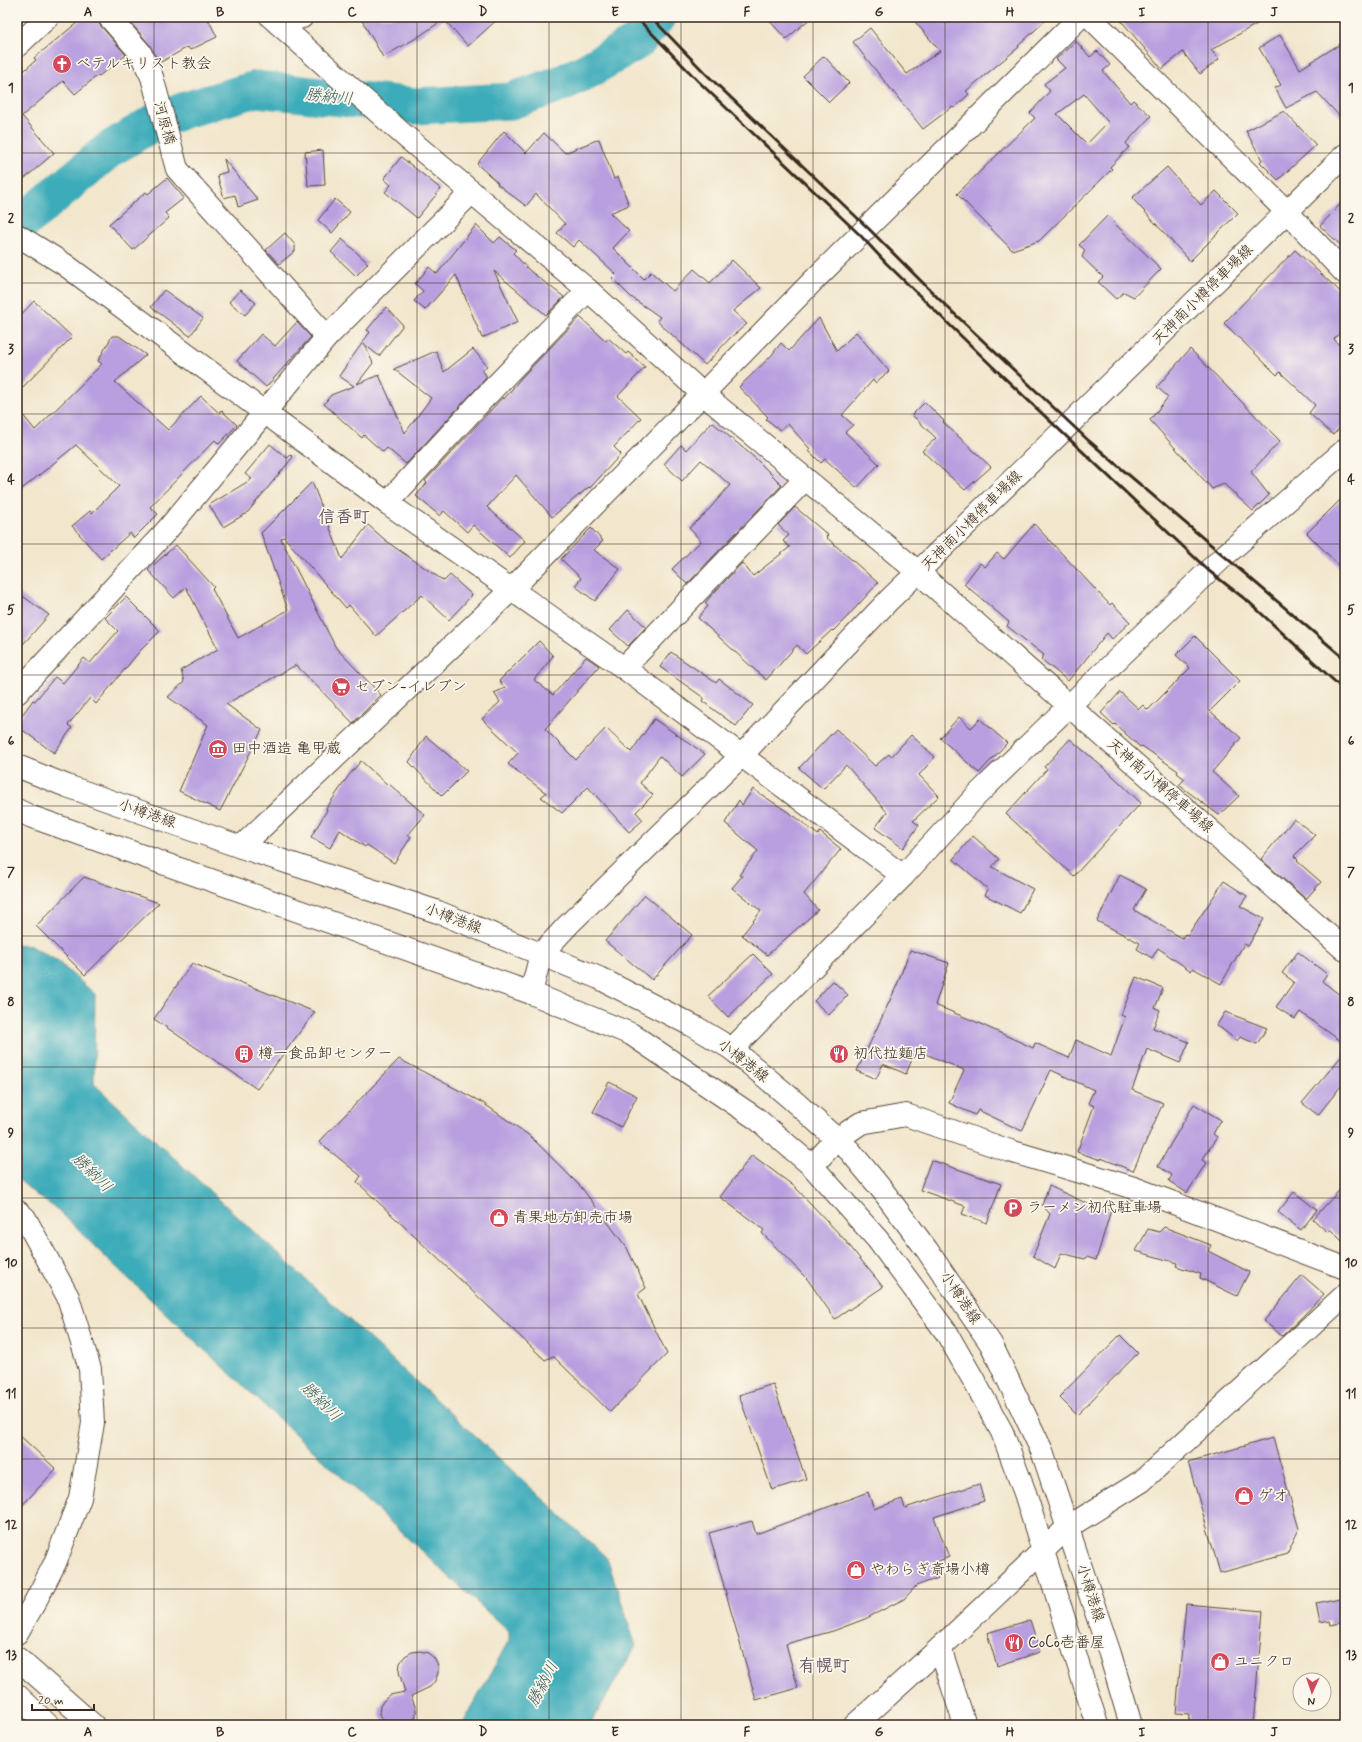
<svg xmlns="http://www.w3.org/2000/svg" width="1362" height="1742" font-family="Mynerve,'Klee One',sans-serif">
	<style>
		.water { fill: #3dacba; stroke: #3c6b6c }
		.lines { fill: none; stroke-linecap: round; stroke-linejoin: round }
		.river { stroke: #3dacba; stroke-width: 37 }
		.building { fill: #b89fdf; fill-rule: evenodd }
		.minor-casing { stroke: #564638; stroke-width: 24 }
		.major-casing { stroke: #564638; stroke-width: 24 }
		.minor { stroke: #fff; stroke-width: 22 }
		.major { stroke: #fff; stroke-width: 22 }
		.rail { stroke: #3b2a1e; stroke-width: 3 }
		.grid { fill: none; stroke: #3b2a1e; stroke-width: 1; stroke-opacity: 0.55 }
		.labels { text-anchor: middle; dominant-baseline: central; stroke-width: 3.5; stroke-linejoin: round; paint-order: stroke }
		.poi-label { font-size: 15px; fill: #3b2a1e; stroke: #fbf7ec; text-anchor: start }
		.street-label { font-size: 15px; fill: #3b2a1e; stroke: #fbf7ec }
		.water-label { font-size: 16px; font-style: italic; fill: #3c5e5c; stroke: #fbf7ec }
		.quarter-label { font-size: 17px; font-weight: bold; fill: #675362; stroke: #fbf7ec }
		.neatline { fill: none; stroke: #3b2a1e; stroke-width: 1.5 }
		.grid-label { font-size: 13px; text-anchor: middle; font-weight: bold; fill: #3b2a1e }
	</style>
	<rect width="100%" height="100%" fill="#fbf7ec"/>
	<filter id="ink" filterUnits="userSpaceOnUse"><feTurbulence type="fractalNoise" baseFrequency=".025" numOctaves="2"/><feDisplacementMap in="SourceGraphic" scale="8" xChannelSelector="R" yChannelSelector="G"/><feConvolveMatrix kernelMatrix="1 2 1 2 8 2 1 2 1" color-interpolation-filters="sRGB"/></filter>
	<filter id="wash" filterUnits="userSpaceOnUse"><feTurbulence type="fractalNoise" baseFrequency=".012" numOctaves="4" result="noise"/><feDisplacementMap in="SourceGraphic" scale="16" xChannelSelector="R" yChannelSelector="G"/><feGaussianBlur stdDeviation="0.9" result="paint"/><feColorMatrix in="noise" values="0 0 0 0 0 0 0 0 0 0 0 0 0 0 0 0 0 1.4 0 .05"/><feComposite in="paint" operator="in"/></filter>
	<g filter="url(#wash)">
		<rect width="100%" height="100%" fill="#f2e6cc"/>
		<polygon class="water" points="17,944 31,946 56,960 95,994 94,1084 607,1558 636,1646 590,1725 462,1725 509,1640 509,1632 212,1357 97,1249 58,1210 35,1194 17,1178"/>
		<g class="lines">
			<polyline class="river" points="17,227 110,149 158,120 185,110 256,89 416,106 511,101 562,83 587,71 638,41 657,17"/>
		</g>
		<g id="blocks">
			<g class="building">
				<polygon points="84,17 97,17 100,25 126,55 99,76 98,75 75,94 63,81 22,116 54,153 17,185 17,77 36,60 34,58"/>
				<polygon points="126,17 207,17 217,37 190,50 188,47 159,63 149,44"/>
				<polygon points="360,17 500,17 468,46 444,19 418,37 383,57"/>
				<polygon points="766,17 812,17 786,39"/>
				<polygon points="911,17 1049,17 1018,46 1019,47 966,91 969,94 954,108 952,107 923,129 853,42 870,28 907,74 940,51"/>
				<polygon points="1118,17 1269,17 1211,50 1219,59 1200,74 1183,52 1162,69"/>
				<polygon points="1280,35 1300,69 1345,41 1345,122 1317,92 1286,108 1275,88 1281,85 1259,48"/>
				<path d="M1076,41L1090,57L1097,51L1110,65L1103,71L1130,103L1133,100L1151,116L1126,143L1129,147L1110,167L1112,169L1039,241L1012,250L957,194L1035,118L1030,113L1050,91L1044,84L1065,68L1056,59ZM1084,94L1108,122L1087,144L1057,114Z"/>
				<polygon points="824,56 849,83 829,102 803,76"/>
				<polygon points="1284,111 1316,145 1278,180 1260,162 1262,160 1246,131"/>
				<polygon points="504,131 526,153 544,133 565,153 599,139 614,179 618,177 629,205 610,213 629,231 613,248 644,279 651,272 673,291 694,269 710,283 732,260 761,288 733,311 747,324 730,338 705,365 657,321 660,317 631,297 612,278 616,274 579,240 573,247 557,233 565,224 536,194 526,206 497,184 498,183 477,164"/>
				<polygon points="323,150 325,185 308,186 305,152"/>
				<polygon points="401,157 441,189 417,218 385,192 391,185 384,179"/>
				<polygon points="224,159 233,170 258,200 238,207 235,195 224,198 217,175 227,172"/>
				<polygon points="1167,167 1201,205 1216,191 1238,213 1190,261 1132,198"/>
				<polygon points="167,178 184,198 165,213 169,218 133,250 109,224 146,192 148,194"/>
				<polygon points="335,199 350,212 332,233 318,220"/>
				<polygon points="1345,199 1345,249 1320,226"/>
				<polygon points="1107,216 1161,269 1134,297 1124,292 1116,299 1098,282 1103,277 1082,257 1085,250 1079,245"/>
				<polygon points="476,225 494,243 500,237 516,250 513,253 530,271 564,297 546,315 494,271 518,322 482,338 456,275 425,310 414,301 423,291 415,284 429,267 437,274"/>
				<polygon points="285,233 295,245 295,251 279,264 266,250"/>
				<polygon points="342,239 368,263 356,276 331,252"/>
				<polygon points="1295,250 1345,296 1345,327 1334,339 1345,352 1345,422 1333,435 1309,413 1315,405 1280,372 1277,375 1224,323"/>
				<polygon points="164,290 203,318 190,336 151,307"/>
				<polygon points="240,290 256,303 245,315 229,302"/>
				<polygon points="34,301 72,337 17,393 17,319"/>
				<polygon points="386,307 403,325 379,356 364,344 373,363 357,384 379,375 405,433 431,398 394,369 436,351 444,372 473,349 487,366 482,370 487,377 406,464 387,448 383,452 364,435 362,438 324,404 331,395 354,386 339,376 370,332 367,330"/>
				<polygon points="580,317 606,341 608,338 626,354 628,352 645,367 618,396 641,418 614,447 621,454 590,488 589,487 552,517 516,475 487,507 525,541 510,558 473,525 467,532 444,511 440,516 416,496 427,483 425,481 503,397 504,399 521,378"/>
				<polygon points="819,318 837,351 856,332 889,371 875,383 873,380 842,415 853,425 845,432 879,464 857,488 825,459 821,463 809,451 810,449 788,424 780,430 766,419 768,417 739,387 771,356 781,343 789,351"/>
				<polygon points="297,322 311,337 266,387 237,361 261,334 275,346"/>
				<polygon points="112,336 119,336 146,355 115,382 168,430 201,396 219,413 221,410 237,425 219,444 215,440 150,507 158,514 134,538 130,533 101,559 72,526 90,511 92,513 119,486 76,445 17,493 17,408 35,430 102,364 98,361"/>
				<polygon points="1190,349 1280,441 1251,472 1269,495 1253,511 1224,484 1212,489 1150,420 1168,397 1157,387"/>
				<polygon points="925,402 944,421 943,422 991,467 965,490 922,451 936,438 912,415"/>
				<polygon points="712,422 755,458 782,485 687,584 672,569 701,541 689,528 705,514 730,485 701,460 682,481 664,464 681,445 686,450"/>
				<polygon points="270,444 287,458 291,455 293,457 247,513 223,527 209,505 252,479 245,474"/>
				<polygon points="312,482 342,559 368,525 390,544 444,581 450,575 472,595 449,620 422,595 376,636 349,605 346,608 284,537 281,539 336,648 381,695 353,723 296,665 226,704 262,730 220,811 179,791 208,725 168,697 184,682 181,670 218,649 186,587 174,598 148,570 176,545 214,587 212,589 238,638 288,610 261,533"/>
				<polygon points="1345,495 1345,572 1307,533"/>
				<polygon points="795,507 828,535 826,537 878,583 848,616 833,631 832,630 806,654 797,645 766,680 698,618 708,606 705,603 711,596 742,563 753,576 790,547 783,541 789,535 778,525"/>
				<polygon points="1034,524 1110,605 1112,603 1130,622 1112,639 1107,633 1068,681 1041,659 1044,655 1007,626 1009,622 964,584 980,563 985,567 997,553 1004,559"/>
				<polygon points="591,528 603,541 594,550 620,569 595,601 575,586 581,578 561,559"/>
				<polygon points="17,592 49,615 17,651"/>
				<polygon points="126,597 160,631 139,652 96,704 90,698 68,725 72,728 54,753 17,726 17,722 33,700 35,701 55,677 63,683 84,658 90,663 118,631 105,618"/>
				<polygon points="628,610 646,627 628,646 610,630"/>
				<polygon points="1195,636 1240,681 1210,711 1241,738 1212,772 1239,796 1219,815 1179,785 1185,779 1177,773 1178,771 1142,746 1140,747 1115,724 1114,725 1101,713 1120,692 1139,709 1143,705 1148,710 1190,668 1176,655"/>
				<polygon points="539,641 553,656 534,680 553,695 586,657 599,666 545,729 576,760 606,728 631,752 654,719 705,754 682,777 660,756 640,783 653,795 636,812 643,820 629,832 588,787 562,813 541,797 546,793 508,764 518,753 482,719 500,702 494,693 505,688 499,681"/>
				<polygon points="671,652 716,683 719,679 753,705 736,726 702,701 704,698 660,667"/>
				<polygon points="959,717 971,728 980,719 1007,743 979,773 940,738"/>
				<polygon points="836,729 875,766 889,754 891,757 911,735 935,757 919,775 939,796 913,821 919,825 903,848 875,828 887,812 846,765 823,789 799,768"/>
				<polygon points="426,736 467,771 442,796 409,762"/>
				<polygon points="1070,739 1113,776 1141,803 1074,876 1006,814 1047,769 1044,767"/>
				<polygon points="361,761 388,785 389,784 425,815 408,835 411,837 394,863 367,845 365,847 340,830 330,848 311,837 327,810 326,809 349,775"/>
				<polygon points="753,789 797,818 818,835 820,832 841,849 804,894 818,910 767,955 742,935 761,911 732,888 742,876 739,875 758,851 725,823 739,800 742,805"/>
				<polygon points="1294,819 1315,835 1294,856 1298,860 1297,861 1321,882 1306,899 1261,859"/>
				<polygon points="973,836 999,859 992,867 1033,889 1020,913 985,895 988,889 953,859"/>
				<polygon points="1120,875 1146,889 1134,910 1182,938 1185,934 1188,935 1224,881 1247,896 1240,906 1264,919 1248,946 1244,944 1221,984 1193,968 1191,971 1158,948 1152,958 1137,949 1140,943 1097,921"/>
				<polygon points="84,877 159,903 85,975 36,926"/>
				<polygon points="645,895 692,935 652,980 605,941"/>
				<polygon points="910,950 949,963 935,1005 974,1021 1033,1048 1035,1043 1069,1058 1076,1040 1111,1056 1125,1017 1121,1015 1136,977 1163,988 1155,1008 1160,1010 1153,1028 1189,1042 1180,1063 1147,1049 1132,1090 1163,1103 1133,1171 1101,1158 1101,1160 1077,1152 1094,1106 1088,1103 1094,1090 1051,1070 1022,1131 978,1110 975,1115 949,1103 964,1070 916,1050 906,1074 883,1064 876,1079 857,1071 897,985"/>
				<polygon points="1298,952 1327,974 1322,981 1345,999 1345,1044 1300,1012 1295,1019 1276,1007 1294,982 1282,973"/>
				<polygon points="753,954 773,974 728,1017 708,996"/>
				<polygon points="192,963 315,1012 257,1089 154,1019"/>
				<polygon points="833,981 848,995 829,1015 814,1001"/>
				<polygon points="1225,1012 1267,1028 1257,1044 1240,1037 1237,1041 1217,1025"/>
				<polygon points="1345,1052 1345,1081 1318,1115 1302,1103"/>
				<polygon points="399,1059 483,1103 530,1136 581,1187 627,1248 646,1288 638,1294 667,1354 610,1412 553,1356 545,1360 357,1182 361,1176 319,1142"/>
				<polygon points="609,1082 637,1096 621,1127 593,1112"/>
				<polygon points="1194,1104 1221,1120 1213,1134 1217,1137 1202,1160 1206,1163 1187,1193 1169,1181 1172,1175 1158,1166"/>
				<polygon points="752,1155 795,1187 844,1239 883,1287 835,1319 808,1280 762,1233 764,1230 720,1197"/>
				<polygon points="931,1160 1001,1184 987,1223 962,1214 965,1206 920,1190"/>
				<polygon points="1345,1184 1345,1244 1330,1229 1327,1232 1313,1219"/>
				<polygon points="1049,1186 1088,1204 1111,1210 1096,1260 1087,1257 1085,1259 1061,1253 1055,1269 1033,1256 1050,1214 1042,1205"/>
				<polygon points="1294,1192 1317,1210 1301,1230 1278,1212"/>
				<polygon points="1164,1227 1211,1245 1208,1251 1249,1272 1237,1296 1200,1278 1201,1274 1176,1266 1177,1263 1136,1251 1148,1229 1159,1232"/>
				<polygon points="1302,1275 1324,1294 1305,1314 1282,1336 1264,1321"/>
				<polygon points="1120,1335 1138,1353 1077,1415 1059,1397"/>
				<polygon points="773,1384 806,1479 772,1490 739,1395"/>
				<polygon points="17,1433 56,1469 17,1511"/>
				<polygon points="1273,1438 1299,1529 1287,1554 1220,1573 1188,1462"/>
				<polygon points="979,1484 984,1501 934,1517 949,1557 933,1563 938,1578 916,1586 904,1599 865,1619 833,1631 786,1644 798,1688 756,1700 709,1533 752,1521 756,1534 868,1492 874,1509 902,1499 905,1508"/>
				<polygon points="1345,1597 1345,1622 1331,1625 1330,1621 1320,1623 1316,1603"/>
				<polygon points="1186,1604 1263,1611 1253,1725 1188,1725 1189,1714 1176,1713"/>
				<polygon points="1030,1620 1040,1652 997,1666 987,1633"/>
				<polygon points="420,1651 428,1653 434,1658 438,1666 438,1673 435,1681 430,1687 411,1696 416,1709 416,1716 411,1725 385,1725 379,1714 380,1706 384,1700 390,1695 405,1692 399,1672 400,1663 405,1656 412,1652"/>
			</g>
		</g>
	</g>
	<g filter="url(#ink)">
		<use href="#blocks" fill-opacity="0" stroke="#564638" stroke-width="1"/>
		<g class="lines">
			<defs>
				<g id="minor">
					<polyline points="109,17 140,52 152,77 177,169 327,337"/>
					<polyline points="271,17 405,136 588,290 703,394 918,572 889,600 741,756 569,924 541,954 531,993"/>
					<polyline points="1090,17 1286,211 1345,273"/>
					<polyline points="279,24 302,17"/>
					<polyline points="17,46 48,17"/>
					<polyline points="17,235 64,264 387,503 624,668 903,876"/>
					<polyline points="387,503 483,399 588,290"/>
					<polyline points="624,668 805,479"/>
					<polyline points="17,693 167,530 327,337 472,192"/>
					<polyline points="241,847 512,589 812,282 1080,17"/>
					<polyline points="732,1049 903,876 977,795 1224,556 1345,450"/>
					<polyline points="812,1166 836,1140 861,1123 906,1115 1010,1151 1134,1188 1345,1268"/>
					<polyline points="17,1211 25,1218 68,1297 90,1369 93,1423 80,1498 55,1563 35,1602 17,1633"/>
					<polyline points="940,1648 965,1725"/>
					<polyline points="17,1658 93,1725"/>
					<polyline points="17,1695 48,1725"/>
					<polyline points="855,1725 940,1648 1068,1527 1142,1481 1345,1295"/>
				</g>
				<g id="major">
					<polyline points="1345,155 918,572 1345,950"/>
					<polyline points="17,766 67,786 241,847 438,912 599,978 697,1028 732,1049 788,1096 850,1151 883,1191 927,1250 991,1344 1042,1451 1110,1654 1131,1725"/>
					<polyline points="17,810 32,817 531,993 631,1034 757,1119 812,1166 878,1240 946,1332 973,1379 1002,1432 1025,1493 1097,1725"/>
				</g>
			</defs>
			<use href="#minor" class="minor-casing"/>
			<use href="#major" class="major-casing"/>
			<use href="#minor" class="minor"/>
			<use href="#major" class="major"/>
			<g class="rail">
				<polyline points="636,17 698,81 860,235 886,263 995,369 1209,571 1250,603 1345,691"/>
				<polyline points="651,17 705,73 868,228 942,302 1089,441 1345,659"/>
			</g>
		</g>
	</g>
	<path class="grid" d="M154,17V1725M286,17V1725M417,17V1725M549,17V1725M681,17V1725M813,17V1725M945,17V1725M1076,17V1725M1208,17V1725M17,153H1345M17,283H1345M17,414H1345M17,544H1345M17,675H1345M17,806H1345M17,936H1345M17,1067H1345M17,1198H1345M17,1328H1345M17,1459H1345M17,1589H1345"/>
	<defs>
		<symbol id="church-disc" viewBox="-11 -11 22 22"><circle r="9.5" fill="#d1495b" stroke="#fbf7ec"/><path d="M-1.2-6h2.4v3.5h3.3v2.4h-3.3V6h-2.4V-.1h-3.3v-2.4h3.3Z" fill="#fff"/></symbol>
		<symbol id="supermarket-disc" viewBox="-11 -11 22 22"><circle r="9.5" fill="#d1495b" stroke="#fbf7ec"/><path d="M-6-5.5h2.5l.6 2H6L4.5 2H-2.5L-4.4-4H-6ZM-1.5 3.2a1.3 1.3 0 1 0 .1 0ZM3 3.2a1.3 1.3 0 1 0 .1 0Z" fill="#fff"/></symbol>
		<symbol id="museum-disc" viewBox="-11 -11 22 22"><circle r="9.5" fill="#d1495b" stroke="#fbf7ec"/><path d="M0-6L6-3V-2H-6V-3ZM-5-1h2V3h-2ZM-1-1h2V3h-2ZM3-1h2V3H3ZM-6 4H6V6H-6Z" fill="#fff"/></symbol>
		<symbol id="building-disc" viewBox="-11 -11 22 22"><circle r="9.5" fill="#d1495b" stroke="#fbf7ec"/><path d="M-4-6H4V6H1V3H-1V6H-4ZM-2.5-4.3h1.7v1.8h-1.7ZM.8-4.3h1.7v1.8H.8ZM-2.5-1h1.7V.8h-1.7ZM.8-1h1.7V.8H.8Z" fill="#fff"/></symbol>
		<symbol id="restaurant-disc" viewBox="-11 -11 22 22"><circle r="9.5" fill="#d1495b" stroke="#fbf7ec"/><path d="M-5-6h1v4h1v-4h1v4h1v-4h1v5L-1.5 .5V6h-2V.5L-5-1ZM5-6V6H3V1.5H1.5Q1.5-4 5-6Z" fill="#fff"/></symbol>
		<symbol id="parking-disc" viewBox="-11 -11 22 22"><circle r="9.5" fill="#d1495b" stroke="#fbf7ec"/><path d="M-3.5-5.5H1a3.5 3.5 0 0 1 0 7H-1V5.5H-3.5ZM-1-3.4V-.6H.8a1.4 1.4 0 0 0 0-2.8Z" fill="#fff"/></symbol>
		<symbol id="shop-disc" viewBox="-11 -11 22 22"><circle r="9.5" fill="#d1495b" stroke="#fbf7ec"/><path d="M-5-2.5h2.3a2.7 3.5 0 0 1 5.4 0H5L5.5 6h-11ZM-1.5-2.5h3a1.5 2.3 0 0 0-3 0Z" fill="#fff"/></symbol>
	</defs>
	<g fill-rule="evenodd">
		<use href="#church-disc" x="51" y="53" width="22" height="22"/>
		<use href="#supermarket-disc" x="330" y="676" width="22" height="22"/>
		<use href="#museum-disc" x="207" y="738" width="22" height="22"/>
		<use href="#building-disc" x="233" y="1043" width="22" height="22"/>
		<use href="#restaurant-disc" x="828" y="1043" width="22" height="22"/>
		<use href="#parking-disc" x="1002" y="1197" width="22" height="22"/>
		<use href="#shop-disc" x="488" y="1207" width="22" height="22"/>
		<use href="#shop-disc" x="1233" y="1485" width="22" height="22"/>
		<use href="#shop-disc" x="845" y="1559" width="22" height="22"/>
		<use href="#restaurant-disc" x="1003" y="1632" width="22" height="22"/>
		<use href="#shop-disc" x="1209" y="1651" width="22" height="22"/>
	</g>
	<g class="labels">
		<g class="poi-label">
			<text x="76" y="64">べテルキリスト教会</text>
			<text x="355" y="687">セブン-イレブン</text>
			<text x="232" y="749">田中酒造 亀甲蔵</text>
			<text x="258" y="1054">樽一食品卸センター</text>
			<text x="853" y="1054">初代拉麵店</text>
			<text x="1027" y="1208">ラーメン初代駐車場</text>
			<text x="513" y="1218">青果地方卸売市場</text>
			<text x="1258" y="1496">ゲオ</text>
			<text x="870" y="1570">やわらぎ斎場小樽</text>
			<text x="1028" y="1643">CoCo壱番屋</text>
			<text x="1234" y="1662">ユニクロ</text>
		</g>
		<g class="street-label">
			<text transform="translate(164 123) rotate(74)">河原橋</text>
			<text transform="translate(1203 295) rotate(-45)">天神南小樽停車場線</text>
			<text transform="translate(972 521) rotate(-45)">天神南小樽停車場線</text>
			<text transform="translate(1160 786) rotate(41)">天神南小樽停車場線</text>
			<text transform="translate(147 814) rotate(19)">小樽港線</text>
			<text transform="translate(453 919) rotate(21)">小樽港線</text>
			<text transform="translate(743 1061) rotate(38)">小樽港線</text>
			<text transform="translate(960 1298) rotate(56)">小樽港線</text>
			<text transform="translate(1090 1593) rotate(72)">小樽港線</text>
		</g>
		<g class="water-label">
			<text transform="translate(329 97) rotate(6)">勝納川</text>
			<text transform="translate(92 1173) rotate(45)">勝納川</text>
			<text transform="translate(321 1402) rotate(45)">勝納川</text>
			<text transform="translate(543 1684) rotate(-62)">勝納川</text>
		</g>
		<g class="quarter-label">
			<text x="344" y="517">信香町</text>
			<text x="824" y="1666">有幌町</text>
		</g>
	</g>
	<rect width="1362" height="1742" fill="none" stroke="#fbf7ec" stroke-width="44"/>
	<g transform="translate(1312 1692) rotate(183)"><circle r="19" fill="#fbf7ec" stroke="#aea59a"/>
	<path d="M0-3L7 15L0 10L-7 15Z" fill="#d1495b"/>
	<text y="-6" font-size="11" font-weight="bold" text-anchor="middle" fill="#3b2a1e">N</text>
	</g>
	<path d="M32 1704v6h62v-6" fill="none" stroke="#3b2a1e" stroke-width="2"/>
	<text x="38" y="1704" font-size="12" fill="#3b2a1e" stroke="#fbf7ec" stroke-width="3" paint-order="stroke">20 m</text>
	<rect x="22" y="22" width="1318" height="1698" class="neatline"/>
	<g class="grid-label">
		<text x="88" y="16">A</text>
		<text x="220" y="16">B</text>
		<text x="352" y="16">C</text>
		<text x="483" y="16">D</text>
		<text x="615" y="16">E</text>
		<text x="747" y="16">F</text>
		<text x="879" y="16">G</text>
		<text x="1010" y="16">H</text>
		<text x="1142" y="16">I</text>
		<text x="1274" y="16">J</text>
		<text x="11" y="92">1</text>
		<text x="1351" y="92">1</text>
		<text x="11" y="222">2</text>
		<text x="1351" y="222">2</text>
		<text x="11" y="353">3</text>
		<text x="1351" y="353">3</text>
		<text x="11" y="484">4</text>
		<text x="1351" y="484">4</text>
		<text x="11" y="614">5</text>
		<text x="1351" y="614">5</text>
		<text x="11" y="745">6</text>
		<text x="1351" y="745">6</text>
		<text x="11" y="876">7</text>
		<text x="1351" y="876">7</text>
		<text x="11" y="1006">8</text>
		<text x="1351" y="1006">8</text>
		<text x="11" y="1137">9</text>
		<text x="1351" y="1137">9</text>
		<text x="11" y="1267">10</text>
		<text x="1351" y="1267">10</text>
		<text x="11" y="1398">11</text>
		<text x="1351" y="1398">11</text>
		<text x="11" y="1529">12</text>
		<text x="1351" y="1529">12</text>
		<text x="11" y="1659">13</text>
		<text x="1351" y="1659">13</text>
		<text x="88" y="1736">A</text>
		<text x="220" y="1736">B</text>
		<text x="352" y="1736">C</text>
		<text x="483" y="1736">D</text>
		<text x="615" y="1736">E</text>
		<text x="747" y="1736">F</text>
		<text x="879" y="1736">G</text>
		<text x="1010" y="1736">H</text>
		<text x="1142" y="1736">I</text>
		<text x="1274" y="1736">J</text>
	</g>
</svg>
